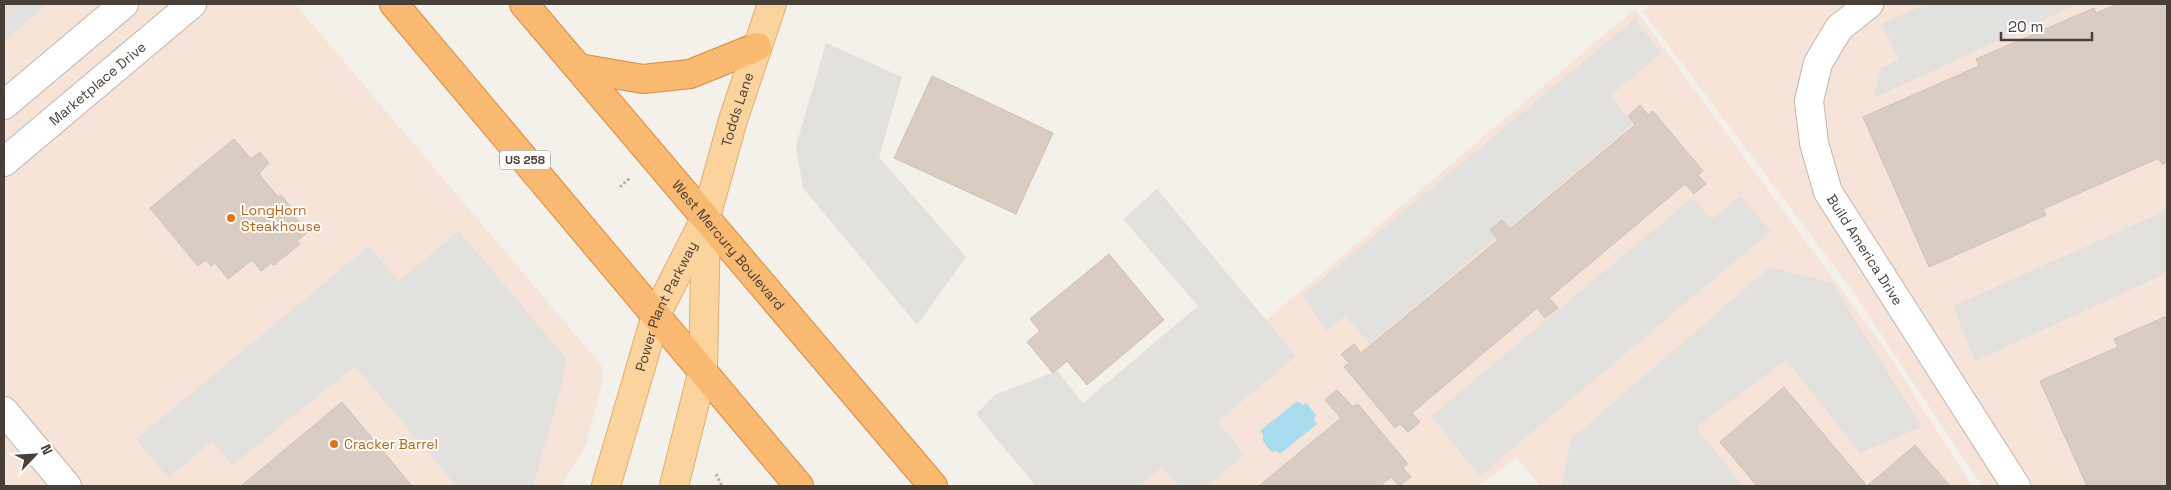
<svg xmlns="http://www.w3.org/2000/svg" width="2171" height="490" font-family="'Space Grotesk',sans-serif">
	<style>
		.commercial { fill: #f5e4d7 }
		.parking { fill: #e3e1de }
		.water { fill: #a9dcef }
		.building { fill: #d9cdc3; stroke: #d1c1b3 }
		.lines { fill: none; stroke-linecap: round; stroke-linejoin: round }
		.minor-casing { stroke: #c0b6ad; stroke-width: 30 }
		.major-casing { stroke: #e1ae6c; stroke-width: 30 }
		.highway-casing { stroke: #d98b40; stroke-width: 30 }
		.path { stroke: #c1b09e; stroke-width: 3; stroke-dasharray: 2.5 2.5; stroke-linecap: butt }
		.minor { stroke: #fff; stroke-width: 28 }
		.major { stroke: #fbd39d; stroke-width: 28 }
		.highway { stroke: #f9b970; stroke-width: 28 }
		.food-dot { fill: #e8710a; stroke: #fff; stroke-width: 2 }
		.labels { text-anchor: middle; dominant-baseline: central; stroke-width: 4; stroke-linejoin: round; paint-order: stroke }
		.shield { fill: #fff; stroke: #7f7974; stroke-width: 1 }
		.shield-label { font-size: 12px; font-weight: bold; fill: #484038 }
		.street-label { font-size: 14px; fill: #484038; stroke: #fff }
		.food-label { font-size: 14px; fill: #c56008; stroke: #fff; text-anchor: start }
	</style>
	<rect width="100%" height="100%" fill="#f4f0ea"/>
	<g class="commercial">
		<polygon points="4,4 295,4 601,365 603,381 585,447 561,486 4,486"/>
		<polygon points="1651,4 2167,4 2167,486 1982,486 1850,287 1643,11"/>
		<polygon points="1635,9 1884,348 1972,486 1541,486 1516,457 1480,486 1075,486 1283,306"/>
	</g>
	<g class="parking">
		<polygon points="4,4 47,4 4,41"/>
		<polygon points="1926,4 2078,4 1874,98 1880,68 1899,60 1881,24"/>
		<polygon points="1635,19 1661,53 1610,96 1633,124 1370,344 1345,316 1327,331 1302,296"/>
		<polygon points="826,43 902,77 879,157 966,257 917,325 803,188 796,146"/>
		<polygon points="1157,189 1296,356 1218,421 1244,455 1207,486 1179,486 1162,467 1139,486 1036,486 976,414 995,395 1057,371 1083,403 1198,306 1123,219"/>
		<polygon points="1740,196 1771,231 1480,476 1431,416 1692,198 1712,219"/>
		<polygon points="2167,210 2167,273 1975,361 1953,306"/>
		<polygon points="459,231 566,358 561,389 533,486 456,486 355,366 233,465 212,441 168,478 136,439 369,246 398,281"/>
		<polygon points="1770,267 1832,283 1922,427 1860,453 1786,360 1696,427 1743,486 1564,486 1562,484 1570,440"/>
	</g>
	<polygon class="water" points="1297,401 1303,405 1306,403 1316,415 1314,420 1317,424 1280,454 1277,451 1271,452 1263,441 1263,435 1260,431"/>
	<g class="building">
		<polygon points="2118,4 2167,4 2167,162 2162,164 2159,158 2043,209 2046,215 1929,267 1863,117 1979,66 1976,59 2094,8 2096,13"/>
		<polygon points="932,76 1053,133 1016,214 894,158"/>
		<polygon points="1640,105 1648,115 1653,111 1703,171 1698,175 1706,184 1694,194 1685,184 1549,298 1558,308 1545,318 1537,308 1412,413 1420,422 1408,432 1400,424 1395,428 1346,369 1344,367 1349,363 1341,354 1354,344 1361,353 1498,240 1490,230 1502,220 1510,229 1629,130 1635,125 1628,116"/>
		<polygon points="234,139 251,159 260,152 267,161 269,163 259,174 278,197 281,195 294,211 291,213 308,232 297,241 300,244 274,265 271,263 261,271 252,260 228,279 215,263 211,266 206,260 198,266 150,208"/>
		<polygon points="1109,254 1164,320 1087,385 1067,361 1053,373 1047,366 1027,342 1040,331 1030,319"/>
		<polygon points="2167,316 2167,486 2087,486 2040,381 2118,347 2114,339"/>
		<polygon points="1784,387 1867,486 1915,445 1950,486 1757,486 1720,442"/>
		<polygon points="1337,390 1353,407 1358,404 1408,464 1403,468 1411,477 1399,486 1391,477 1380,486 1259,486 1341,418 1325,400"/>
		<polygon points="342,402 412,486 241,486"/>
	</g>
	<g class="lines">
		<defs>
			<g id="minor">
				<path id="s1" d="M1869,4L1839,28L1818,63L1809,101L1814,143L1828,192L2016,486"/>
				<polyline points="4,105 124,4"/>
				<path id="s2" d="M4,162L192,4"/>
				<polyline points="4,411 67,486"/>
			</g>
			<g id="major">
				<path id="s3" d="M606,486L656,315L706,217L733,120L772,4"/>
				<polyline points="674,486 703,370 706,224"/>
			</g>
			<g id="highway">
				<polyline points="394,4 799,486"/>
				<path id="s4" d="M524,4L933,486"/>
				<polyline points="579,68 643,79 690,74 757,47"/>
			</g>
		</defs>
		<use href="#minor" class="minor-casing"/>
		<use href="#major" class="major-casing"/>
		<use href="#highway" class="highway-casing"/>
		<g class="path">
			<polyline points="620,187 631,177"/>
			<polyline points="716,474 722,486"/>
		</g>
		<use href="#minor" class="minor"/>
		<use href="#major" class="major"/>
		<use href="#highway" class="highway"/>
	</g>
	<g class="food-dot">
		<circle cx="231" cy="218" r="5"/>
		<circle cx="334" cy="444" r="5"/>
	</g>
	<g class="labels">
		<rect class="shield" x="500" y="150.5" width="50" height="19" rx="4"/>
		<g class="shield-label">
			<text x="525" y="160">US 258</text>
		</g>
		<g class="street-label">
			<text stroke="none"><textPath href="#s2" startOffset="122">Marketplace Drive</textPath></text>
			<text stroke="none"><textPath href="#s3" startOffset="400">Todds Lane</textPath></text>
			<text stroke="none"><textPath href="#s4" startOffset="316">West Mercury Boulevard</textPath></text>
			<text stroke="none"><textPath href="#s1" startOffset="280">Build America Drive</textPath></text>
			<text stroke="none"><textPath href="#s3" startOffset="190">Power Plant Parkway</textPath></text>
		</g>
		<g class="food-label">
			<text x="241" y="210">LongHorn<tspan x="241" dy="16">Steakhouse</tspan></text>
			<text x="344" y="444">Cracker Barrel</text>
		</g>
	</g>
	<rect width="2171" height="490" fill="none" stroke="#484038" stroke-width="10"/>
	<g transform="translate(35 455) rotate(65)" stroke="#ffffff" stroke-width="4" paint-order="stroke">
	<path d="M0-4L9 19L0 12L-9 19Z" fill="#484038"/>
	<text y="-8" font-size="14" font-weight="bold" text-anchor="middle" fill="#484038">N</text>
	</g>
	<path d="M2001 32v8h91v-8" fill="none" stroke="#484038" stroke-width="2.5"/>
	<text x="2008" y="32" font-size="15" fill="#484038" stroke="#ffffff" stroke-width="4" paint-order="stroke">20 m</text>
</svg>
